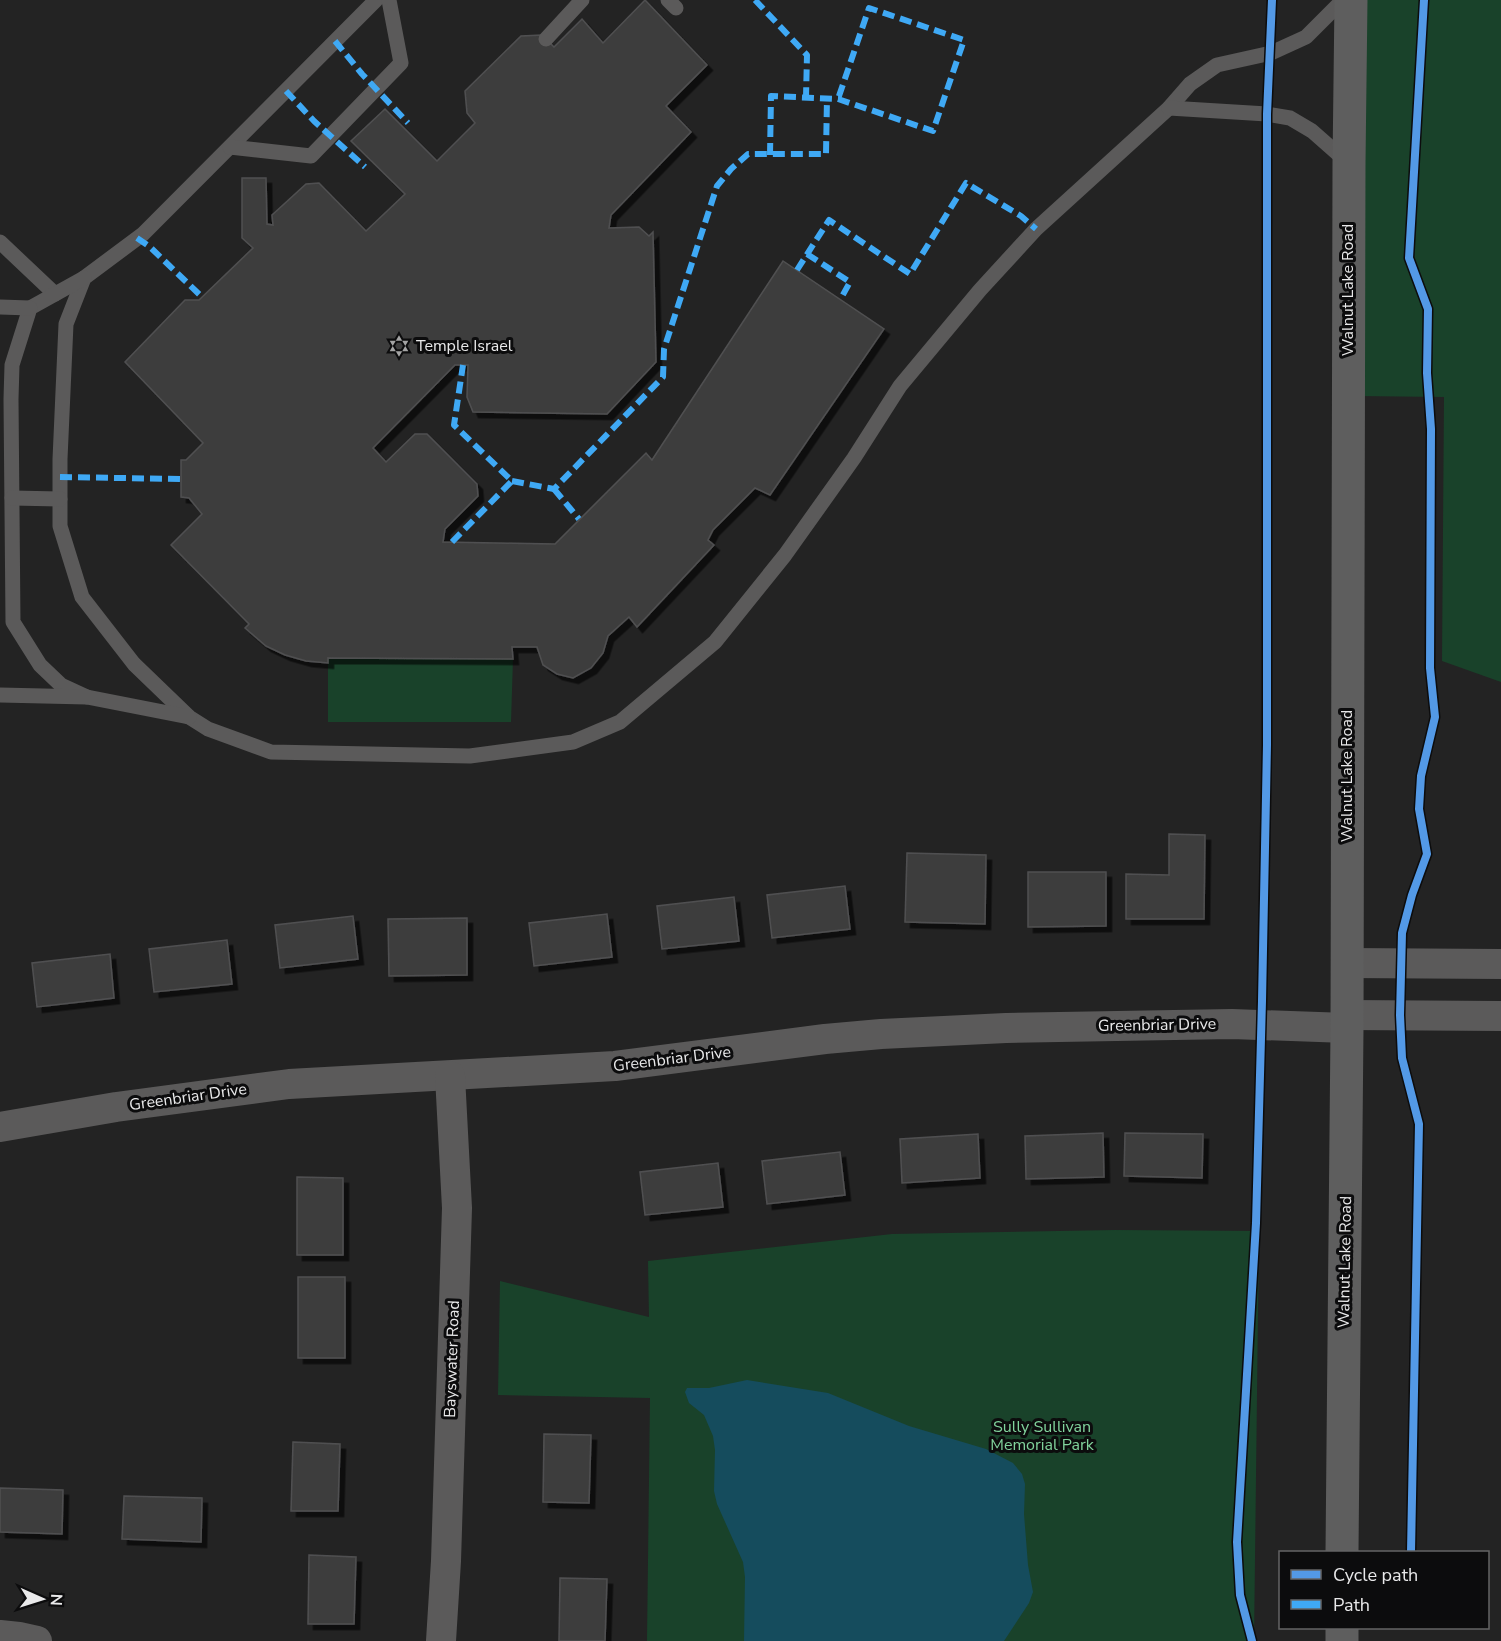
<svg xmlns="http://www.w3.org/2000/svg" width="1501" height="1641" font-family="'Nunito Sans',sans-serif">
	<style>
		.green { fill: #19422a }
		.water { fill: #154c5d }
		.building { fill: #3e3e3e; stroke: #505051; stroke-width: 1.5; filter: url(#shadow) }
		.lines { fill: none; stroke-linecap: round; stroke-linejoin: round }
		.lane { stroke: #5b5a5a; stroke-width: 15 }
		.street { stroke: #5b5a5a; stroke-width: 30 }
		.secondary { stroke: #5e5e5e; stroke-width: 33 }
		.quiet { stroke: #3fa9f5; stroke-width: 6; stroke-dasharray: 12 6; stroke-linecap: butt }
		.cycleway-casing { stroke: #0c0c0d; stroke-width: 11 }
		.cycleway { stroke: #5399e6; stroke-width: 8 }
		.labels { text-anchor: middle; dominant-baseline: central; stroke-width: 6; stroke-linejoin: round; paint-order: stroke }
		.street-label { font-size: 16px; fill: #e9e9ea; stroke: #0c0c0d }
		.poi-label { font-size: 16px; fill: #e9e9ea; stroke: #0c0c0d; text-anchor: start }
		.park-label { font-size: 16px; fill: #81d39c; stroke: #0c0c0d }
	</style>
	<defs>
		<filter id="shadow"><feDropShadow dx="5.5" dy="5.5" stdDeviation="0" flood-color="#0009"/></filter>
	</defs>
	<rect width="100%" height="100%" fill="#232323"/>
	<g class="green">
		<polygon points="1358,0 1501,0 1501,682 1442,661 1444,397 1355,396"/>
		<polygon points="328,658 513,659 511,722 328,722"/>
		<polygon points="1115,1230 1259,1231 1254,1641 647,1641 650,1398 498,1395 500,1281 649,1317 648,1261 892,1234"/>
	</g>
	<polygon class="water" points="747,1380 828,1393 909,1426 986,1449 1013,1463 1022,1474 1025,1484 1024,1514 1028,1565 1033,1592 1029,1603 1004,1641 744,1641 745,1577 743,1562 717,1504 714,1491 715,1450 713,1436 704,1415 689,1403 685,1392 687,1388 709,1388"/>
	<g class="building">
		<polygon points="645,0 707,65 666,106 691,132 611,215 609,228 639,227 649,236 653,232 656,362 607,414 473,412 467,397 468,365 455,365 373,448 386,462 415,434 427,434 477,484 478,496 445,529 443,542 555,544 646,453 652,460 783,261 884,329 770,495 755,488 713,530 708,540 714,545 637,627 629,617 608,636 603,653 591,668 573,678 557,674 543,665 537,647 512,647 513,659 328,658 328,663 306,661 285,655 266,646 245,628 249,624 171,545 202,514 189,498 181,497 181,460 186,460 203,443 125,362 185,300 199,300 253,248 242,238 242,178 266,178 267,224 273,225 272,215 306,184 319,183 366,231 405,194 351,141 385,109 437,161 475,123 467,113 465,91 521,36 542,35 554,47 582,19 603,43"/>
		<polygon points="1169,834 1205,835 1204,919 1126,919 1126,874 1169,875"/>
		<polygon points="907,853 986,855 985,924 905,922"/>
		<polygon points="1028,872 1106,872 1106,926 1028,927"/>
		<polygon points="845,886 850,929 772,938 767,895"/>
		<polygon points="734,897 739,941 662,949 657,906"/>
		<polygon points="607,914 612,957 534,966 529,923"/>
		<polygon points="353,916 358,959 280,968 275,925"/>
		<polygon points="467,918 467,975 389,976 388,919"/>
		<polygon points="227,940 232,984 154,992 149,949"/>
		<polygon points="110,954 114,998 37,1007 32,963"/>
		<polygon points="1103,1133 1104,1177 1026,1179 1025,1136"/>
		<polygon points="1125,1133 1203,1134 1202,1178 1124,1176"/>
		<polygon points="978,1134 980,1178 902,1183 900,1139"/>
		<polygon points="840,1152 845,1195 767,1204 762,1161"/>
		<polygon points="718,1163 723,1207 645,1215 640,1172"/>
		<polygon points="297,1177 343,1178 343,1255 297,1255"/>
		<rect x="298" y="1277" width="47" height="81"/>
		<polygon points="544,1434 591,1435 589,1503 543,1502"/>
		<polygon points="293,1442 340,1444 338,1511 291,1511"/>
		<polygon points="0,1488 63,1490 62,1534 0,1532"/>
		<polygon points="124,1496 202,1498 201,1542 122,1539"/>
		<polygon points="309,1555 356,1557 354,1624 308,1624"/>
		<polygon points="560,1578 607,1579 605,1641 559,1641"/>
	</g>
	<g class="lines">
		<g class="lane">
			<polyline points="376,0 143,234 84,278 66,324 60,459 60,526 82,597 134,664 189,717 208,729 271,752 470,756 573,742 620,722 715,642 785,555 854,458 900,386 980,290 1036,229 1169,108 1190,84 1217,65 1271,53 1306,37 1343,0"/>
			<polyline points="668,0 676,8"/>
			<polyline points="546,39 582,0"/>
			<polyline points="1169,108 1267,114 1290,118 1312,131 1346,161"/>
			<polyline points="230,147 311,156 401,63 389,0"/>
			<polyline points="0,242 55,294"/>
			<polyline points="84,278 30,308 12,365 11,399 13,622 40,665 61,685 87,697"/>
			<polyline points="0,307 30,308"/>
			<polyline points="12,498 60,499"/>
			<polyline points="0,695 87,697 189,717"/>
		</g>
		<g class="street">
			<polyline points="1347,963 1501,964"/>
			<polyline points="1347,1015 1501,1016"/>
			<polyline points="0,1127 116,1107 289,1084 615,1066 825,1039 881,1034 1006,1028 1232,1024 1347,1028"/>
			<polyline points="0,1635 19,1637 37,1641"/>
			<polyline points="441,1641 446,1561 457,1208 450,1076"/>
		</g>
		<g class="secondary">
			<polyline points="1342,1552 1347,1028 1349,163 1351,0"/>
			<polyline points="1342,1641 1342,1628"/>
		</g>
		<g class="quiet">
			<polyline points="755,0 807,55 806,97"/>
			<polyline points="335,41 362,74 408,123"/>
			<polyline points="286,91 314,121 365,167"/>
			<polyline points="770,155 771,96 838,99 933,131 964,40 869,8 838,99"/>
			<polyline points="137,238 150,247 202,297"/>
			<polyline points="807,254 850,282 840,300"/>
			<polyline points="797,270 829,220 910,274 966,183 1021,216 1036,229"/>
			<polyline points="60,477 181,479"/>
			<polyline points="512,481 554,489 663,377 664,349 717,186 731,169 748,154 826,154 827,98"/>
			<polyline points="554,489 579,519"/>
			<polyline points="452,542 512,481 454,425 463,365"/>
		</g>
		<defs>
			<g id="cycleway">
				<polyline points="1411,1552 1419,1124 1402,1058 1400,1015 1402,933 1412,895 1427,854 1419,809 1421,776 1435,717 1430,668 1431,429 1427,373 1428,309 1409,258 1424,0"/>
				<polyline points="1252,1641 1240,1595 1237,1542 1256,1223 1262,1001 1267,745 1267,114 1272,0"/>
			</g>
		</defs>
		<use href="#cycleway" class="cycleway-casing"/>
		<use href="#cycleway" class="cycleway"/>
	</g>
	<defs>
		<symbol id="synagogue-bare" viewBox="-9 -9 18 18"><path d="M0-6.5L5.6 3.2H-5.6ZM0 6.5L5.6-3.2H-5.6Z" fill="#a4a4a4" stroke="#0c0c0d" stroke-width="2.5" paint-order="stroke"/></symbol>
	</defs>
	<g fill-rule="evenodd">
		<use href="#synagogue-bare" x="384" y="331" width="30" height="30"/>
	</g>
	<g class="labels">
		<g class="street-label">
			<text transform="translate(1348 290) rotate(-90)">Walnut Lake Road</text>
			<text transform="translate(1347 776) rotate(-90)">Walnut Lake Road</text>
			<text transform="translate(1157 1025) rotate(-1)">Greenbriar Drive</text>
			<text transform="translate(672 1059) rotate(-7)">Greenbriar Drive</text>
			<text transform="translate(188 1097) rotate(-8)">Greenbriar Drive</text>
			<text transform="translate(1345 1262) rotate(-89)">Walnut Lake Road</text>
			<text transform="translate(452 1359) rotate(-88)">Bayswater Road</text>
		</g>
		<g class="poi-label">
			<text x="416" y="346">Temple Israel</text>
		</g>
		<g class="park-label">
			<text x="1042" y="1427">Sully Sullivan<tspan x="1042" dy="18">Memorial Park</tspan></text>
		</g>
	</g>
	<rect x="1279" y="1551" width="210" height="78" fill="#0c0c0d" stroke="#646465" stroke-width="1.5"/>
	<rect x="1291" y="1570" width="30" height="9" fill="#5399e6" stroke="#646465" stroke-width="1.5"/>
	<text x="1333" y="1581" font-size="18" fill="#e9e9ea">Cycle path</text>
	<rect x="1291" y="1600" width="30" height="9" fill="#3fa9f5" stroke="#646465" stroke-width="1.5"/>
	<text x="1333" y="1611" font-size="18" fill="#e9e9ea">Path</text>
	<g transform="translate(42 1599) rotate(93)" stroke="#0c0c0d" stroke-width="4.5" paint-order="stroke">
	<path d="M0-4.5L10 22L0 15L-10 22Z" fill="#e9e9ea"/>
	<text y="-9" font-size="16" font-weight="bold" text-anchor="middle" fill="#e9e9ea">N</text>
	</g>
</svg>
